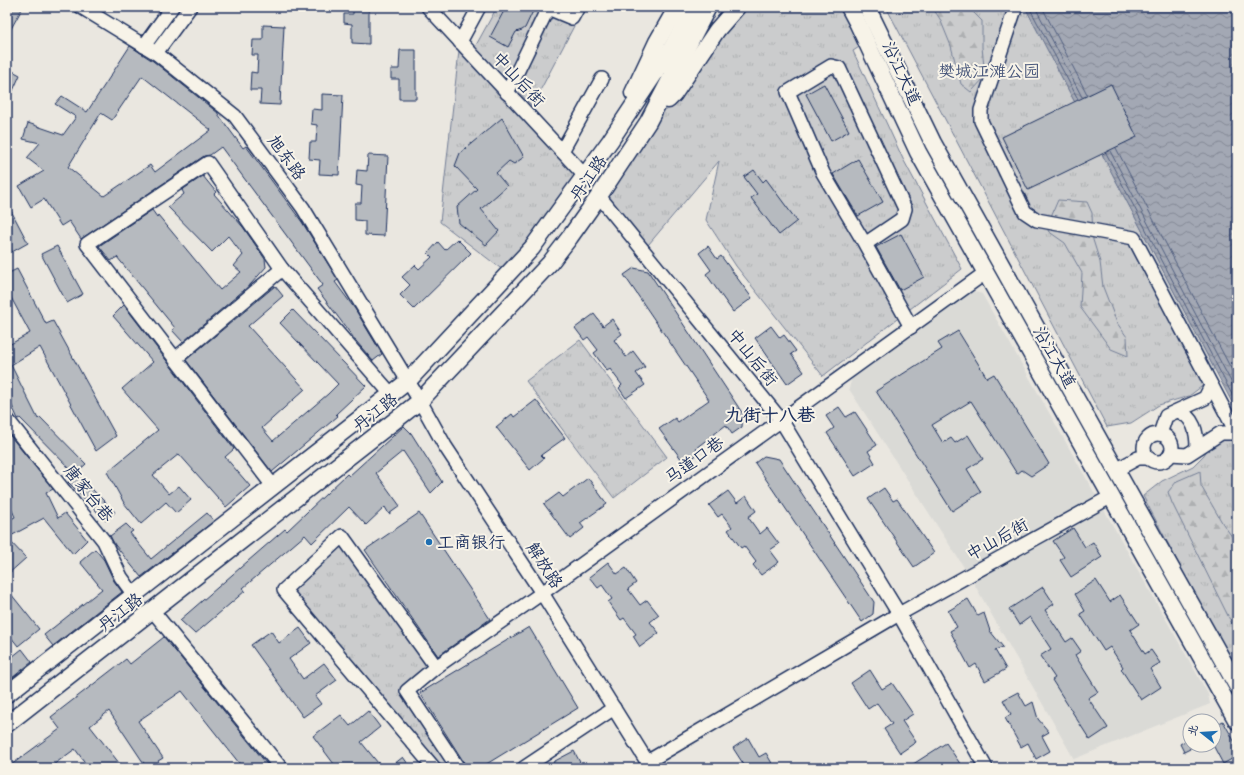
<svg xmlns="http://www.w3.org/2000/svg" width="1244" height="775" font-family="Itim,'LXGW WenKai TC',sans-serif">
	<style>
		.built { fill: #dadad6 }
		.grass { fill: url(#grass-tufts); stroke: #737e96 }
		.forest { fill: url(#forest-firs); stroke: #737e96 }
		.water { fill: url(#water-waves); stroke: #6d7892 }
		.lines { fill: none; stroke-linecap: round; stroke-linejoin: round }
		.shore { stroke: #515f80; stroke-width: 1 }
		.building { fill: #b6babf; stroke: #1b2f5e; fill-rule: evenodd }
		.minor-casing { stroke: #1b2f5e; stroke-width: 16 }
		.major-casing { stroke: #1b2f5e; stroke-width: 19 }
		.minor { stroke: #f7f3e8; stroke-width: 13 }
		.major { stroke: #f7f3e8; stroke-width: 16 }
		.poi-dot { fill: #1f6fb2; stroke: #f7f3e8; stroke-width: 1.5 }
		.labels { text-anchor: middle; dominant-baseline: central; stroke-width: 4; stroke-linejoin: round; paint-order: stroke }
		.park-label { font-size: 17px; fill: #47567a; stroke: #f7f3e8 }
		.street-label { font-size: 17px; fill: #1b2f5e; stroke: #f7f3e8 }
		.poi-label { font-size: 17px; fill: #1b2f5e; stroke: #f7f3e8; text-anchor: start }
		.neighbourhood-label { font-size: 18px; font-weight: bold; fill: #1b2f5e; stroke: #f7f3e8 }
	</style>
	<defs>
		<pattern id="grass-tufts" width="24" height="20" patternUnits="userSpaceOnUse"><rect width="24" height="20" fill="#cbcccd"/><path d="M3 7l-1-3M5 7V3M7 7l1-3M15 17l-1-3M17 17v-4M19 17l1-3" fill="none" stroke="#aeb0b2"/></pattern>
		<pattern id="forest-firs" width="22" height="20" patternUnits="userSpaceOnUse"><rect width="22" height="20" fill="#cbcccd"/><path d="M5 1l3.5 6h-7zM16 11l3.5 6h-7z" fill="#aeb0b2"/></pattern>
		<pattern id="water-waves" width="16" height="10" patternUnits="userSpaceOnUse"><rect width="16" height="10" fill="#a3a8b4"/><path d="M0 5q4-4 8 0t8 0" fill="none" stroke="#848996"/></pattern>
	</defs>
	<rect width="100%" height="100%" fill="#eae7e0"/>
	<filter id="ink" filterUnits="userSpaceOnUse"><feTurbulence type="fractalNoise" baseFrequency=".025" numOctaves="2"/><feDisplacementMap in="SourceGraphic" scale="8" xChannelSelector="R" yChannelSelector="G"/><feConvolveMatrix kernelMatrix="1 2 1 2 8 2 1 2 1" color-interpolation-filters="sRGB"/></filter>
	<g filter="url(#ink)">
		<polygon class="built" points="972,291 982,294 1208,694 1210,704 1074,759 969,575 849,389 852,376"/>
		<g class="grass">
			<polygon points="497,7 584,7 532,106 475,47"/>
			<polygon points="737,7 849,7 867,42 853,51 903,159 962,269 823,376 736,266 706,220 719,161 643,251 599,196"/>
			<polygon points="886,7 1025,7 1214,368 1205,384 1189,396 1159,405 1131,423 1107,427"/>
			<polygon points="460,42 585,176 508,274 440,222"/>
			<polygon points="580,340 667,457 614,498 526,381"/>
			<polygon points="1237,437 1237,674 1143,496 1162,481 1193,466 1204,455 1208,448 1226,438"/>
			<polygon points="342,536 436,667 407,691 458,768 434,768 284,590"/>
		</g>
		<g class="forest">
			<polygon points="932,7 968,7 982,21 982,47 985,77 971,92 961,84 951,46 940,19"/>
			<polygon points="1058,200 1087,202 1092,213 1093,240 1100,262 1103,287 1117,323 1127,337 1128,356 1111,349 1080,307 1082,273 1065,243 1048,231 1052,214"/>
			<polygon points="1200,471 1201,486 1223,524 1235,541 1237,560 1237,634 1172,503 1168,492 1177,481"/>
		</g>
		<polygon class="water" points="1025,7 1237,7 1237,412 1214,368"/>
		<g class="lines">
			<g class="shore">
				<polyline points="1029,7 1078,99"/>
				<polyline points="1035,7 1082,97"/>
				<polyline points="1042,7 1087,94"/>
				<polyline points="1116,148 1237,380"/>
				<polyline points="1110,151 1237,393"/>
				<polyline points="1106,153 1237,404"/>
			</g>
		</g>
		<g class="building">
			<polygon points="7,7 23,7 7,36"/>
			<polygon points="353,7 369,7 369,44 352,43 352,24 344,23 344,14 353,14"/>
			<polygon points="506,7 525,7 533,11 525,28 522,30 516,32 508,47 490,37"/>
			<polygon points="263,25 284,26 280,105 260,104 261,90 250,90 251,72 257,73 258,55 252,55 253,40 263,40"/>
			<path d="M130,46L153,61L218,113V114L243,148L246,146L302,222L338,280L335,282L355,309L382,354L373,361L356,341L317,289L323,285L221,147L210,155L204,156L81,239L69,221L61,226L44,199L31,207L19,186L44,171L27,158L40,143L23,139L28,123L63,135L76,117L55,104L62,96L87,112ZM142,76L211,130L155,172L150,165L104,196L68,167L101,113L112,120Z"/>
			<polygon points="400,50 416,50 416,99 399,99 399,79 391,79 391,69 399,69"/>
			<polygon points="7,68 20,75 7,104"/>
			<polygon points="824,84 849,131 831,141 806,94"/>
			<polygon points="1111,84 1137,137 1028,190 1002,137"/>
			<polygon points="322,94 343,95 339,175 319,174 320,160 309,159 310,142 316,142 317,125 311,124 312,109 322,110"/>
			<polygon points="502,118 524,157 514,164 509,161 496,173 507,186 481,209 499,231 486,245 459,223 457,207 477,189 455,166 460,153"/>
			<polygon points="368,155 388,156 384,236 365,235 365,221 355,220 355,203 361,203 362,186 356,185 357,170 367,171"/>
			<polygon points="858,159 883,202 858,216 833,174"/>
			<polygon points="754,170 763,182 766,179 797,221 779,235 751,198 757,194 744,177"/>
			<polygon points="203,176 216,192 214,194 243,227 265,259 266,267 251,284 183,342 172,330 175,328 117,257 111,261 99,246 152,210 157,217 158,215 220,290 241,272 234,266 243,255 228,236 212,252 168,207 184,194 182,190"/>
			<polygon points="7,203 28,243 12,252 7,242"/>
			<polygon points="901,234 924,277 900,290 876,247"/>
			<polygon points="457,239 471,253 414,309 400,295 410,285 402,277 415,265 419,269 432,257 428,253 438,242 445,250"/>
			<polygon points="57,246 83,294 67,303 41,254"/>
			<polygon points="708,246 717,259 721,256 752,298 733,312 706,274 711,270 699,253"/>
			<polygon points="634,268 648,271 743,414 742,427 732,434 726,425 696,448 699,453 685,464 659,429 675,418 678,422 709,400 624,275"/>
			<polygon points="17,269 46,324 53,321 116,436 96,451 40,347 11,365 38,419 40,417 86,464 76,473 115,512 106,521 68,482 75,474 20,418 18,419 7,395 7,346 30,333 7,290 7,274"/>
			<polygon points="275,286 283,296 248,326 305,389 262,428 273,441 328,394 338,384 280,323 293,310 366,386 336,414 338,416 272,472 186,360"/>
			<polygon points="124,305 234,449 225,457 250,486 226,507 179,454 153,475 169,494 179,486 191,500 176,513 166,502 141,524 124,503 107,472 158,430 122,389 153,362 113,316"/>
			<polygon points="594,314 603,326 612,319 622,334 614,340 626,357 633,351 645,367 636,373 645,385 626,398 619,388 622,385 610,369 607,371 594,353 598,350 588,337 584,340 575,328"/>
			<polygon points="771,326 780,338 784,335 796,351 791,354 804,372 787,384 755,338"/>
			<polygon points="958,331 987,378 994,374 1049,464 1031,476 1022,470 1017,474 971,401 932,425 943,443 951,438 955,443 968,435 983,459 967,469 981,492 952,511 876,391 942,349 938,343"/>
			<polygon points="536,400 565,438 541,455 544,458 530,470 496,427 512,414 514,417"/>
			<polygon points="839,407 846,417 855,412 877,445 868,451 875,463 855,476 827,433 834,428 826,416"/>
			<polygon points="404,426 411,433 442,482 431,493 403,451 376,473 400,506 389,514 385,507 366,525 349,507 312,543 305,535 243,588 245,591 195,634 180,620 285,529 287,531 347,474 349,476"/>
			<polygon points="7,432 53,489 46,493 58,518 65,513 87,540 73,554 44,518 7,538 26,558 7,575 7,521 15,517 7,499"/>
			<polygon points="764,456 779,459 874,602 873,614 862,622 755,463"/>
			<polygon points="588,478 607,504 580,523 584,528 570,539 544,504 559,493 563,497"/>
			<polygon points="884,488 893,501 897,499 934,553 914,567 868,499"/>
			<polygon points="728,491 737,503 746,496 756,511 748,517 760,534 767,528 779,544 770,550 779,562 761,575 753,565 756,562 744,546 741,548 728,530 732,527 722,514 718,517 709,505"/>
			<polygon points="207,513 214,521 141,577 115,545 110,536 126,524 133,531 130,533 151,559"/>
			<polygon points="419,513 490,619 438,656 365,550"/>
			<polygon points="1073,528 1085,547 1093,542 1102,557 1071,577 1060,560 1064,557 1053,541"/>
			<polygon points="95,549 104,560 114,581 122,592 53,646 44,635 102,589 80,562"/>
			<polygon points="608,562 617,574 626,568 636,583 628,589 640,605 647,600 659,615 650,622 659,633 640,647 633,636 636,634 624,618 621,620 608,602 612,599 602,585 598,588 589,577"/>
			<polygon points="1096,580 1110,602 1120,595 1139,624 1130,630 1145,654 1151,650 1160,663 1150,669 1161,687 1141,700 1121,669 1123,667 1110,647 1104,651 1080,614 1085,611 1075,594"/>
			<polygon points="1043,587 1054,604 1045,610 1066,642 1072,638 1081,651 1075,655 1098,692 1088,698 1108,728 1090,740 1052,680 1055,678 1040,656 1051,649 1030,617 1019,625 1009,609"/>
			<polygon points="7,589 39,629 18,646 7,632"/>
			<polygon points="968,599 978,616 984,613 990,631 1003,647 995,650 1006,669 985,681 976,664 970,668 950,631 957,627 948,611"/>
			<polygon points="529,627 578,708 480,768 466,768 465,764 420,693"/>
			<polygon points="300,628 311,643 289,659 303,679 324,663 337,680 315,696 321,704 303,717 251,645 271,631 279,643"/>
			<polygon points="164,637 270,768 243,768 182,691 138,721 163,758 158,761 163,768 147,768 109,711 90,726 123,768 89,768 75,749 49,768 7,768 60,729 51,717 126,659 130,664"/>
			<polygon points="22,649 32,662 7,682 7,661"/>
			<polygon points="870,670 882,689 892,683 913,714 902,721 916,742 900,753 884,729 892,724 877,703 868,709 851,683"/>
			<polygon points="1018,692 1026,706 1033,702 1038,719 1049,732 1042,736 1050,751 1036,759 1028,743 1021,747 1005,718 1011,714 1003,700"/>
			<polygon points="368,711 380,727 361,742 382,768 337,768 313,736 341,715 350,726"/>
			<polygon points="1223,721 1237,746 1237,756 1223,764 1214,747 1214,726"/>
			<polygon points="748,738 759,757 766,753 773,765 768,768 744,768 744,765 733,748"/>
			<polygon points="1190,738 1190,749 1184,752 1180,744"/>
			<polygon points="946,743 963,768 907,768"/>
			<polygon points="574,751 583,768 556,768 553,762"/>
			<polygon points="403,757 411,768 389,768"/>
		</g>
		<g class="lines">
			<defs>
				<g id="minor">
					<polyline points="81,7 156,53 235,116 303,208 420,401 445,446 542,593 651,768"/>
					<polyline points="428,7 585,176"/>
					<polyline points="1014,7 1015,9 981,110 981,121 1025,212 1037,220 1134,238 1237,434"/>
					<polyline points="460,42 479,7"/>
					<polyline points="144,46 172,7"/>
					<polyline points="156,53 190,7"/>
					<polyline points="507,93 548,8 572,18 578,7"/>
					<polyline points="562,151 602,79"/>
					<polyline points="599,196 781,420 899,614 986,768"/>
					<polyline points="865,244 902,219 905,209 839,68 831,66 788,92 823,173 865,244 911,327"/>
					<polyline points="175,359 282,269"/>
					<path d="M1178,411C1194,417 1197,432 1197,448"/>
					<polyline points="7,419 104,541 121,577 134,595"/>
					<polyline points="1160,434 1166,416 1205,398 1211,386"/>
					<circle cx="1158" cy="448" r="14"/>
					<polyline points="1170,454 1187,455 1221,433 1236,433"/>
					<polyline points="1116,470 1138,458 1147,458"/>
					<polyline points="273,486 87,244 208,163 282,269 391,394"/>
					<polyline points="152,610 281,768"/>
					<polyline points="437,666 407,691 458,768"/>
					<polyline points="647,762 899,614 1112,496"/>
					<polyline points="434,768 284,590 342,536 436,667 542,593 985,273"/>
					<polyline points="524,768 614,708"/>
				</g>
				<g id="major">
					<polyline points="849,7 858,24 918,152 1237,721"/>
					<polyline points="867,7 933,143 1237,686"/>
					<polyline points="633,93 657,42 677,7"/>
					<polyline points="668,100 674,94 717,30 737,7"/>
					<polyline points="7,694 408,381 532,248 610,141 671,49 694,7"/>
					<polyline points="7,724 420,401 550,263 570,237 599,196 648,122 708,7"/>
				</g>
			</defs>
			<use href="#minor" class="minor-casing"/>
			<use href="#major" class="major-casing"/>
			<use href="#minor" class="minor"/>
			<use href="#major" class="major"/>
		</g>
	</g>
	<circle class="poi-dot" cx="429" cy="542" r="4"/>
	<g class="labels">
		<g class="park-label">
			<text x="989" y="71">樊城江滩公园</text>
		</g>
		<g class="street-label">
			<text transform="translate(902 73) rotate(65)">沿江大道</text>
			<text transform="translate(519 79) rotate(47)">中山后街</text>
			<text transform="translate(287 157) rotate(54)">旭东路</text>
			<text transform="translate(588 178) rotate(-56)">丹江路</text>
			<text transform="translate(753 357) rotate(51)">中山后街</text>
			<text transform="translate(1055 357) rotate(60)">沿江大道</text>
			<text transform="translate(375 412) rotate(-38)">丹江路</text>
			<text transform="translate(694 460) rotate(-36)">马道口巷</text>
			<text transform="translate(89 493) rotate(51)">唐家台巷</text>
			<text transform="translate(997 539) rotate(-29)">中山后街</text>
			<text transform="translate(545 565) rotate(57)">解放路</text>
			<text transform="translate(120 612) rotate(-38)">丹江路</text>
		</g>
		<g class="poi-label">
			<text x="437" y="542">工商银行</text>
		</g>
		<g class="neighbourhood-label">
			<text x="770" y="415">九街十八巷</text>
		</g>
	</g>
	<rect width="1244" height="775" fill="none" stroke="#f7f3e8" stroke-width="24"/>
	<rect x="12" y="12" width="1220" height="751" fill="none" stroke="#1b2f5e" stroke-width="1.5" filter="url(#ink)"/>
	<g transform="translate(1202 733) rotate(287)"><circle r="19" fill="#f7f3e8" stroke="#9fa5b1"/>
	<path d="M0-3L7 15L0 10L-7 15Z" fill="#1f6fb2"/>
	<text y="-6" font-size="11" font-weight="bold" text-anchor="middle" fill="#1b2f5e">北</text>
	</g>
</svg>
